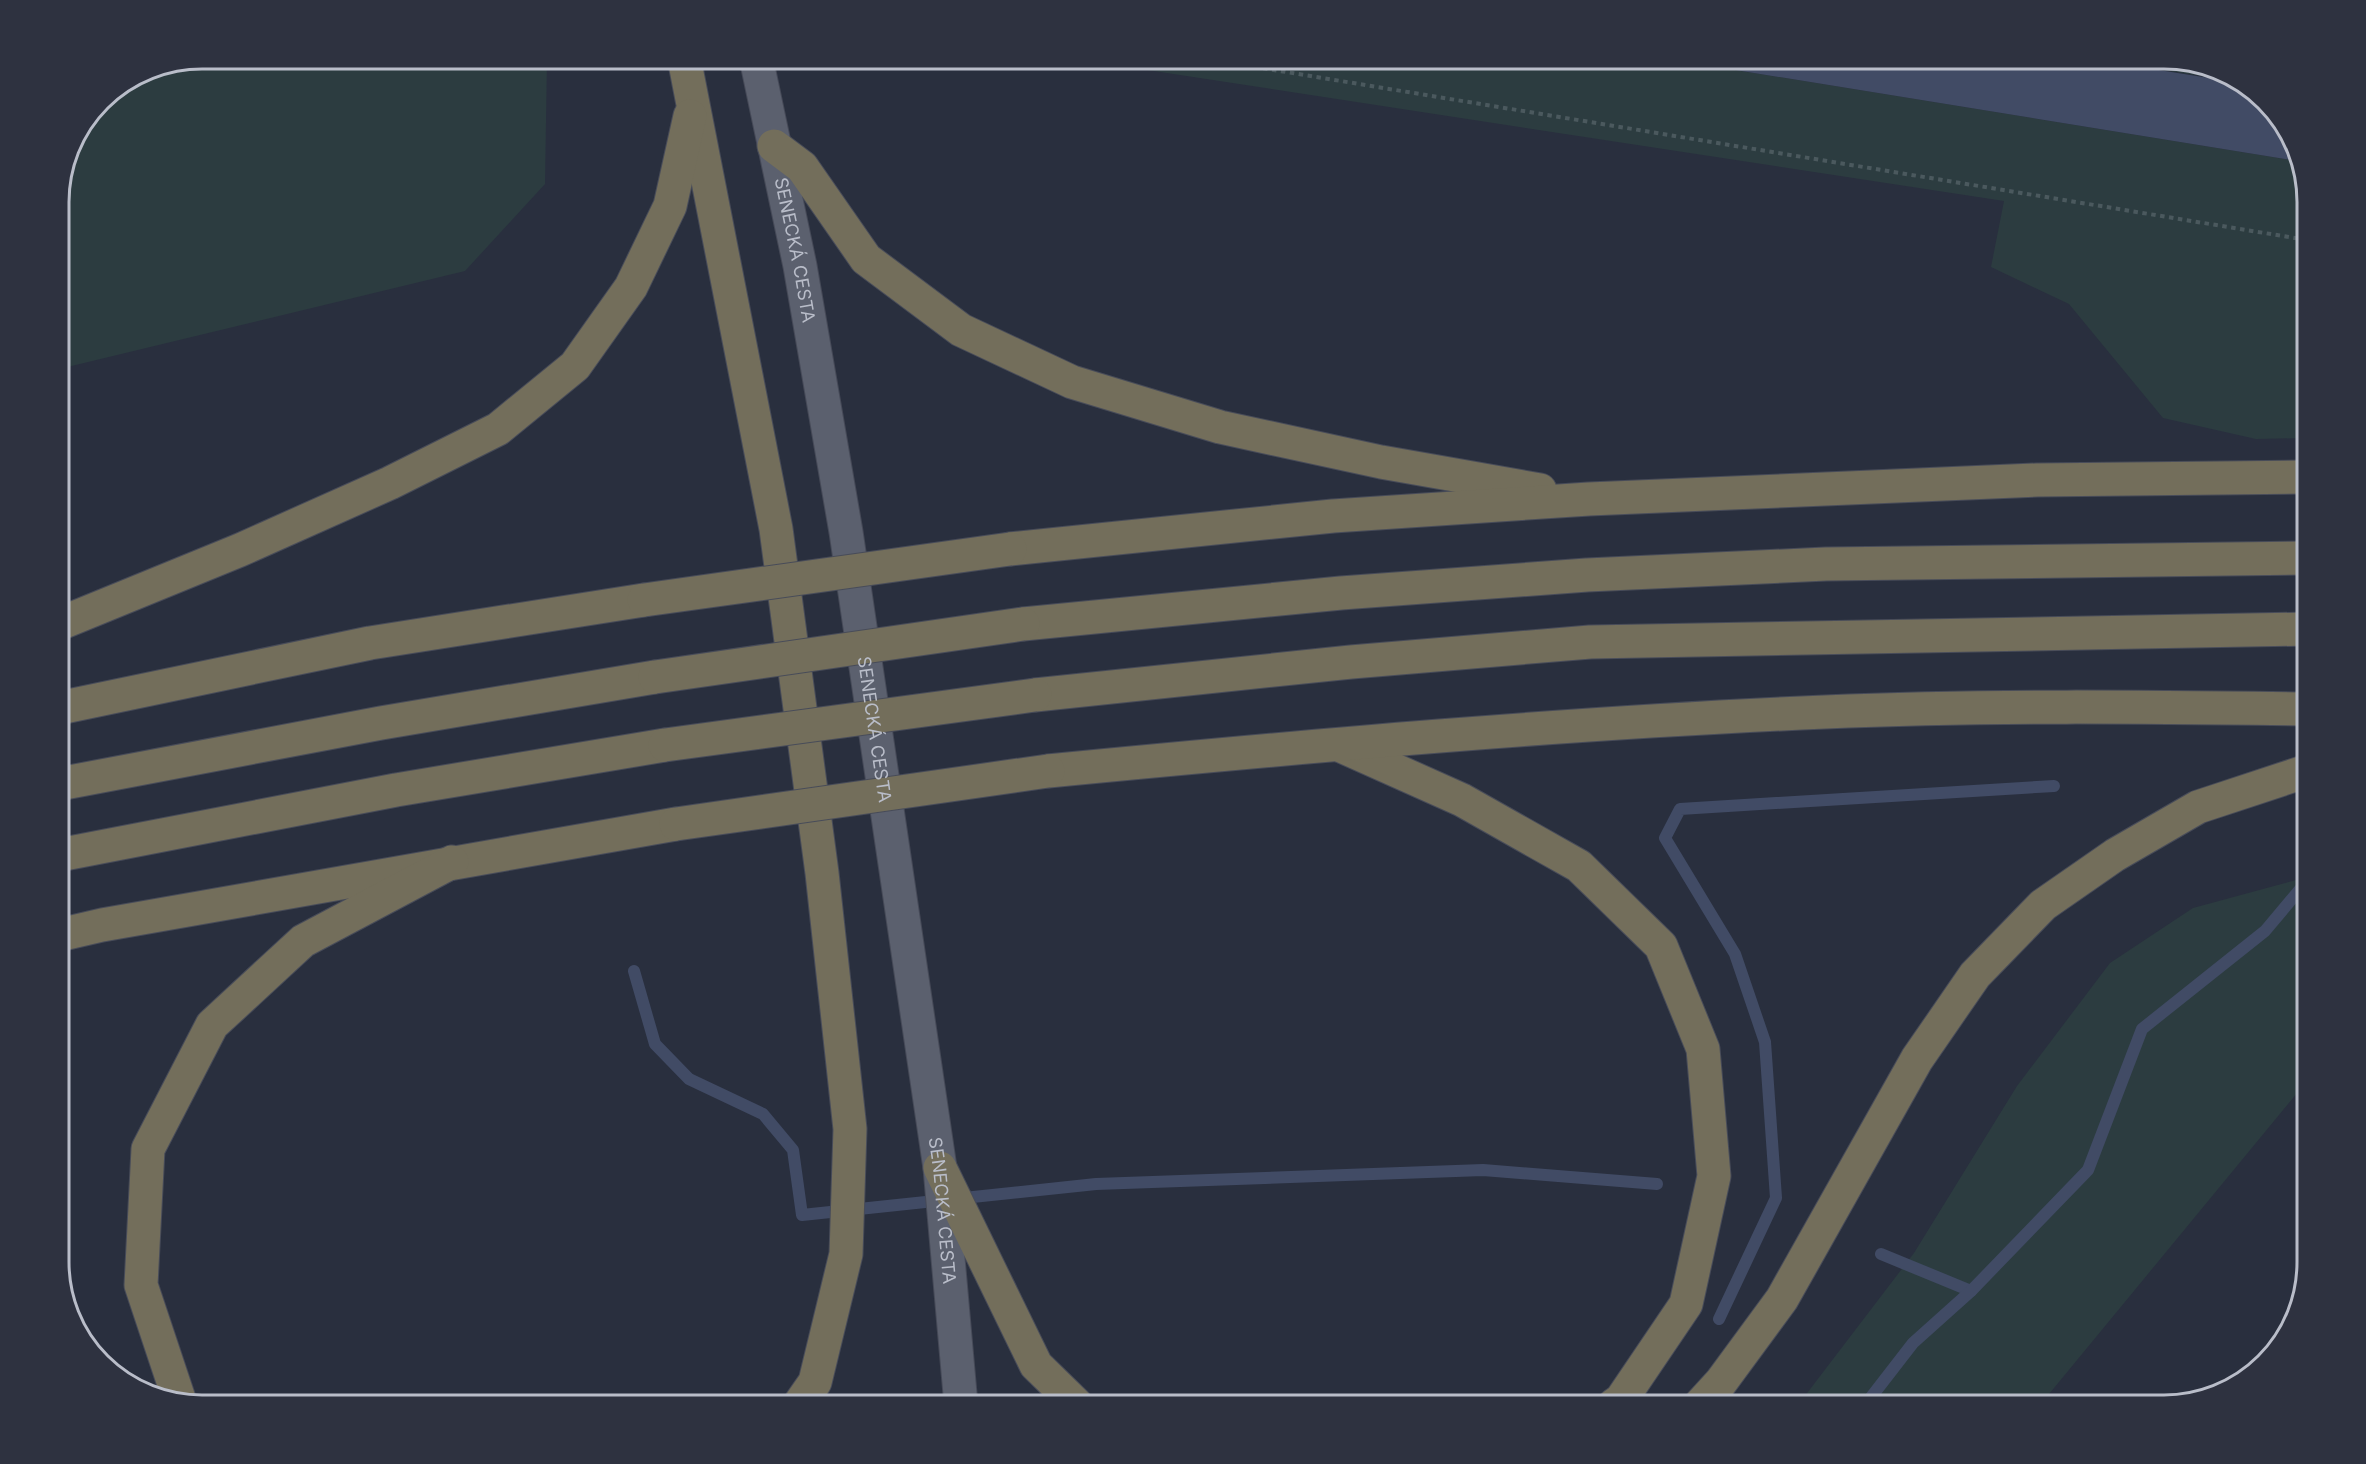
<svg xmlns="http://www.w3.org/2000/svg" width="2366" height="1464" font-family="Inter,sans-serif">
	<style>
		.green { fill: #2c3c40 }
		.water { fill: #414b65 }
		.lines { fill: none; stroke-linecap: round; stroke-linejoin: round }
		.stream { stroke: #414b65; stroke-width: 12 }
		.primary-casing { stroke: #464a58; stroke-width: 35 }
		.highway-casing { stroke: #484c59; stroke-width: 35 }
		.path { stroke: #4b595e; stroke-width: 4; stroke-dasharray: 4.5 4.5; stroke-linecap: butt }
		.primary { stroke: #5b606e; stroke-width: 33 }
		.highway { stroke: #736e5b; stroke-width: 33 }
		.highway-bridge-casing { stroke: #484c59; stroke-width: 35; stroke-linecap: butt }
		.highway-bridge { stroke: #736e5b; stroke-width: 33 }
		.labels { text-anchor: middle; dominant-baseline: central; stroke-width: 6; stroke-linejoin: round; paint-order: stroke }
		.street-label { font-size: 18px; fill: #b9bdc9; stroke: #222634 }
		.rim { fill: none; stroke: #b9bdc9; stroke-width: 3 }
	</style>
	<rect width="100%" height="100%" fill="#292f3e"/>
	<g class="green">
		<polygon points="202,58 547,59 545,184 465,271 59,369 59,193 70,147 101,100 147,69"/>
		<polygon points="1075,59 1668,59 2298,161 2307,193 2307,438 2256,439 2163,418 2069,304 1991,267 2004,201"/>
		<polygon points="2091,59 2164,59 2236,78 2241,82"/>
		<polygon points="2307,877 2307,1081 2040,1405 1798,1405 1914,1253 2017,1086 2110,963 2193,908"/>
	</g>
	<polygon class="water" points="1668,59 2089,59 2241,83 2288,130 2298,161"/>
	<g class="lines">
		<g class="stream">
			<polyline points="634,971 655,1044 689,1079 763,1114 793,1150 802,1215 1096,1184 1483,1170 1657,1184"/>
			<polyline points="1881,1254 1971,1291"/>
			<polyline points="1719,1319 1776,1198 1765,1042 1735,954 1665,838 1680,809 2054,786"/>
			<polyline points="1865,1405 1913,1343 1971,1291 2088,1170 2142,1029 2265,931 2307,881"/>
		</g>
		<defs>
			<g id="primary">
				<path id="s1" d="M756,58L800,266L846,532L940,1168L961,1405"/>
			</g>
			<g id="highway">
				<polyline points="684,58 776,529 822,873 850,1129 846,1254 815,1382 799,1405"/>
				<polyline points="774,146 802,167 866,259 961,330 1072,382 1220,427 1381,462 1540,490"/>
				<polyline points="1010,549 1333,516 1589,499 2037,480 2307,477"/>
				<polyline points="59,624 240,550 390,483 498,429 575,366 631,287 670,206 690,116"/>
				<polyline points="1023,624 1341,593 1587,575 1826,564 2307,558"/>
				<polyline points="1035,695 1351,662 1590,642 2307,629"/>
				<polyline points="59,708 370,643 644,600"/>
				<polyline points="1339,745 1462,800 1579,866 1661,946 1703,1049 1714,1176 1686,1304 1621,1400 1614,1405"/>
				<path d="M1048,771C1307,746 1565,723 1825,712C1986,705 2147,707 2307,709"/>
				<polyline points="59,784 381,723 655,677"/>
				<polyline points="59,855 396,790 665,745"/>
				<polyline points="59,935 102,925 676,824"/>
				<polyline points="940,1168 1036,1365 1077,1405"/>
				<polyline points="179,1399 141,1285 148,1149 212,1025 303,941 452,862"/>
				<polyline points="1700,1405 1721,1382 1782,1299 1917,1059 1975,975 2043,905 2115,855 2198,807 2307,771"/>
			</g>
		</defs>
		<use href="#primary" class="primary-casing"/>
		<use href="#highway" class="highway-casing"/>
		<polyline class="path" points="1201,58 2307,240"/>
		<use href="#primary" class="primary"/>
		<use href="#highway" class="highway"/>
		<defs>
			<g id="highway-bridge">
				<polyline points="644,600 1010,549"/>
				<polyline points="655,677 1023,624"/>
				<polyline points="665,745 1035,695"/>
				<polyline points="676,824 1048,771"/>
			</g>
		</defs>
		<use href="#highway-bridge" class="highway-bridge-casing"/>
		<use href="#highway-bridge" class="highway-bridge"/>
	</g>
	<g class="labels">
		<g class="street-label">
			<text stroke="none"><textPath href="#s1" startOffset="196">SENECKÁ CESTA</textPath></text>
			<text stroke="none"><textPath href="#s1" startOffset="682">SENECKÁ CESTA</textPath></text>
			<text stroke="none"><textPath href="#s1" startOffset="1168">SENECKÁ CESTA</textPath></text>
		</g>
	</g>
	<path d="M0 0H2366V1464H0ZM202 69H2164A133 133 0 0 1 2297 202V1262A133 133 0 0 1 2164 1395H202A133 133 0 0 1 69 1262V202A133 133 0 0 1 202 69Z" fill="#2e3240" fill-rule="evenodd"/>
	<path class="rim" d="M202 69H2164A133 133 0 0 1 2297 202V1262A133 133 0 0 1 2164 1395H202A133 133 0 0 1 69 1262V202A133 133 0 0 1 202 69Z"/>
</svg>
